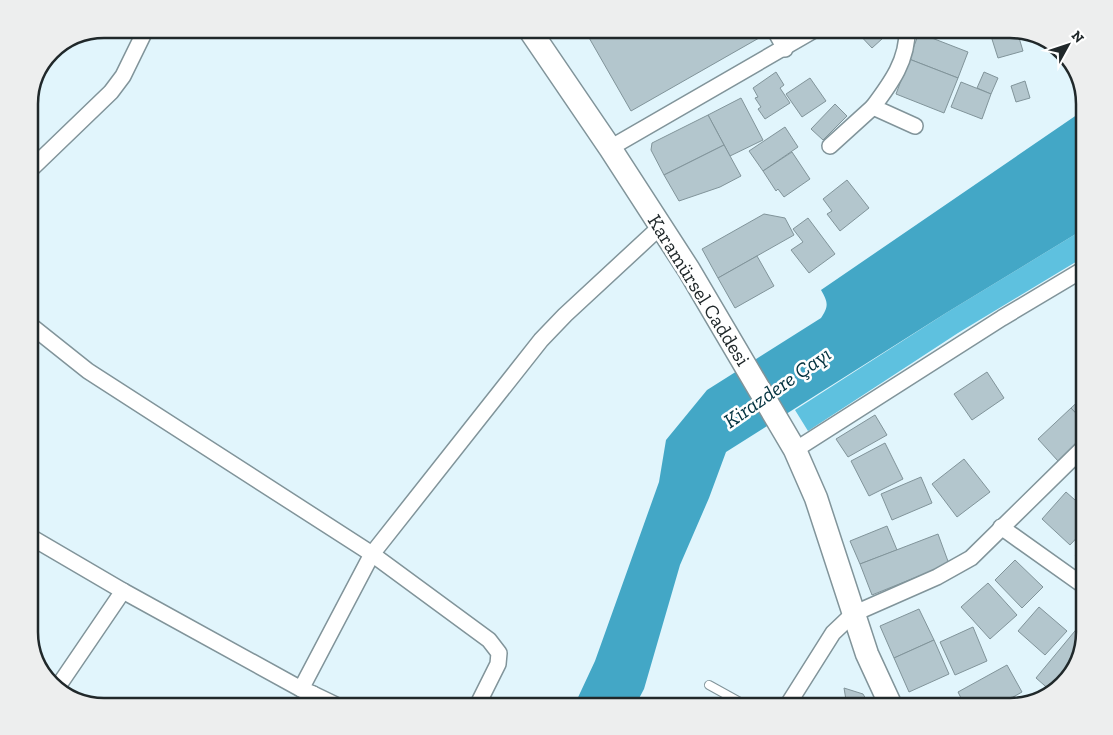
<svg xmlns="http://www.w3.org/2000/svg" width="1113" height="735" font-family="'Zilla Slab',serif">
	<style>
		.forest { fill: #5ec1df }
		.water { fill: #43a7c6 }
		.building { fill: #b3c6cd; stroke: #81949a }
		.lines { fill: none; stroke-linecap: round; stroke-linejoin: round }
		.lane-casing { stroke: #81949a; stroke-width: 10 }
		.street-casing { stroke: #81949a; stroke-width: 18 }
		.secondary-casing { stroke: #81949a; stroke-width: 25 }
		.lane { stroke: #fff; stroke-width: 8 }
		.street { stroke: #fff; stroke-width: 15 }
		.secondary { stroke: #fff; stroke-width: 22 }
		.labels { text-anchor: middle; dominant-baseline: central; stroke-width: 5; stroke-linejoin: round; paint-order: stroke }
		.street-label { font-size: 20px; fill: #20282a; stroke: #fff }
		.water-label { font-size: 21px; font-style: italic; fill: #02323f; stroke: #fff }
		.rim { fill: none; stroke: #20282a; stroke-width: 2.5 }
	</style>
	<rect width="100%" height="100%" fill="#e1f5fc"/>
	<polygon class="forest" points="1084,229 1084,257 958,333 808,431 795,410 946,313"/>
	<path class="water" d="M1084,110V229L946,313L726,452L709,498L680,565L644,689L635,706H574L595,661L659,482L666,440L707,390L821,318C829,306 828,302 821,290Z"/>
	<g class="building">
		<polygon points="584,29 763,29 766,34 631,111"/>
		<polygon points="859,29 893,29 872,48 856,31"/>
		<polygon points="1012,30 1017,31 1023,51 998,58 991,36"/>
		<polygon points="919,33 968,52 958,78 909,59"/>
		<polygon points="909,59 958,78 944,113 896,94"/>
		<polygon points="776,72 784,85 780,88 790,103 765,119 758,109 761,107 755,98 758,97 753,88"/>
		<polygon points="984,72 998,78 991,94 977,88"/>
		<polygon points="810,78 826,101 802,117 786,94"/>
		<polygon points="1025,81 1030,98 1016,102 1011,86"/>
		<polygon points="961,82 991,94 982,119 951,107"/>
		<polygon points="741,98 763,140 730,156 708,115"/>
		<polygon points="835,104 847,116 823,140 811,129"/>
		<polygon points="708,115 724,145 664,175 651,150 652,143"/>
		<polygon points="785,127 798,147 763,171 749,151"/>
		<polygon points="724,145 741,176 720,187 679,201 664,175"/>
		<polygon points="792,152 810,179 784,197 778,189 776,191 763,171"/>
		<polygon points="847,180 869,208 840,231 827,214 832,211 823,199"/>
		<polygon points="764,214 785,218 794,235 718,278 702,249"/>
		<polygon points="808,218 835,254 809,273 791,250 803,242 793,229"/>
		<polygon points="757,256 774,286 735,308 718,278"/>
		<polygon points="987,372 1004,398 972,420 954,394"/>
		<polygon points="1084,396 1084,421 1071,408"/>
		<polygon points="1071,408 1084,422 1084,437 1058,461 1038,439"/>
		<polygon points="875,415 887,435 848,457 836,439"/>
		<polygon points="885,443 903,479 869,496 851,461"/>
		<polygon points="964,459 990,492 957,517 932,484"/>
		<polygon points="921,477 932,503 892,520 881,494"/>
		<polygon points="1066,492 1084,508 1084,530 1070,545 1042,519"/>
		<polygon points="887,526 897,550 860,564 850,541"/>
		<polygon points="938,534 949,564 872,595 860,564"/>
		<polygon points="1084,545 1084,564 1075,556"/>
		<polygon points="1015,560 1043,587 1022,608 995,580"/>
		<polygon points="988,583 1017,615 990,639 961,607"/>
		<polygon points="1039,607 1067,631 1045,655 1018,631"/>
		<polygon points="919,609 934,640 894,658 880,626"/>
		<polygon points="1084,620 1084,632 1072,673 1052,692 1036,678"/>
		<polygon points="973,627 987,661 955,675 940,642"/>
		<polygon points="934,640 949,674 909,692 894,658"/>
		<polygon points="1007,665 1022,692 1008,700 1010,704 1006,706 965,706 958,692"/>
		<polygon points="844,688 863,694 870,706 847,706"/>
	</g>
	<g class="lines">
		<defs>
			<polyline id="lane" points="709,685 747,706"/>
			<g id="street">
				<polyline points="774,29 785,49"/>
				<path d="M907,29C908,60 891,83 873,107L915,126"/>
				<polyline points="830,146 873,107"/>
				<polyline points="610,148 816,29"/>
				<polyline points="29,171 111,92 123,76 146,29"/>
				<polyline points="29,324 88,371 372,554 489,640 499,653 498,664 477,706"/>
				<polyline points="795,450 1002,318 1084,269"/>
				<polyline points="1001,527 1084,586"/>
				<polyline points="29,536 123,591 301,689"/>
				<polyline points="57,688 123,591"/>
				<polyline points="313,694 338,706"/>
				<polyline points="307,706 313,694 301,689 372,554 541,340 565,315 660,227"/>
				<polyline points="787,706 833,633 853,614 937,577 971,558 1084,447"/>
			</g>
			<polyline id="secondary" points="529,29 610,148 689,270 795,450 816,498 867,654 891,706"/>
		</defs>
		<use href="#lane" class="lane-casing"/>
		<use href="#street" class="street-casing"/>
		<use href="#secondary" class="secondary-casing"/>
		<use href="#lane" class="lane"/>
		<use href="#street" class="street"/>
		<use href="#secondary" class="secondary"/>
	</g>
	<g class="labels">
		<g class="street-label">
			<text transform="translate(699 290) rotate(58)">Karamürsel Caddesi</text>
		</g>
		<g class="water-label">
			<text transform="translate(777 387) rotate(-35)">Kirazdere Çayı</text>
		</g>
	</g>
	<path d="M0 0H1113V735H0ZM104 38H1010A66 66 0 0 1 1076 104V632A66 66 0 0 1 1010 698H104A66 66 0 0 1 38 632V104A66 66 0 0 1 104 38Z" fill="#edeeee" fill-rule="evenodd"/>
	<path class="rim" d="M104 38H1010A66 66 0 0 1 1076 104V632A66 66 0 0 1 1010 698H104A66 66 0 0 1 38 632V104A66 66 0 0 1 104 38Z"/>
	<g transform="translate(1068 45) rotate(50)" stroke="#ffffff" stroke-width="4" paint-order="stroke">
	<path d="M0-4L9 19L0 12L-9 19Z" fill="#20282a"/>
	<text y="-8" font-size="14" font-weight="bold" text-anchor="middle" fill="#20282a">N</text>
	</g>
</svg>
